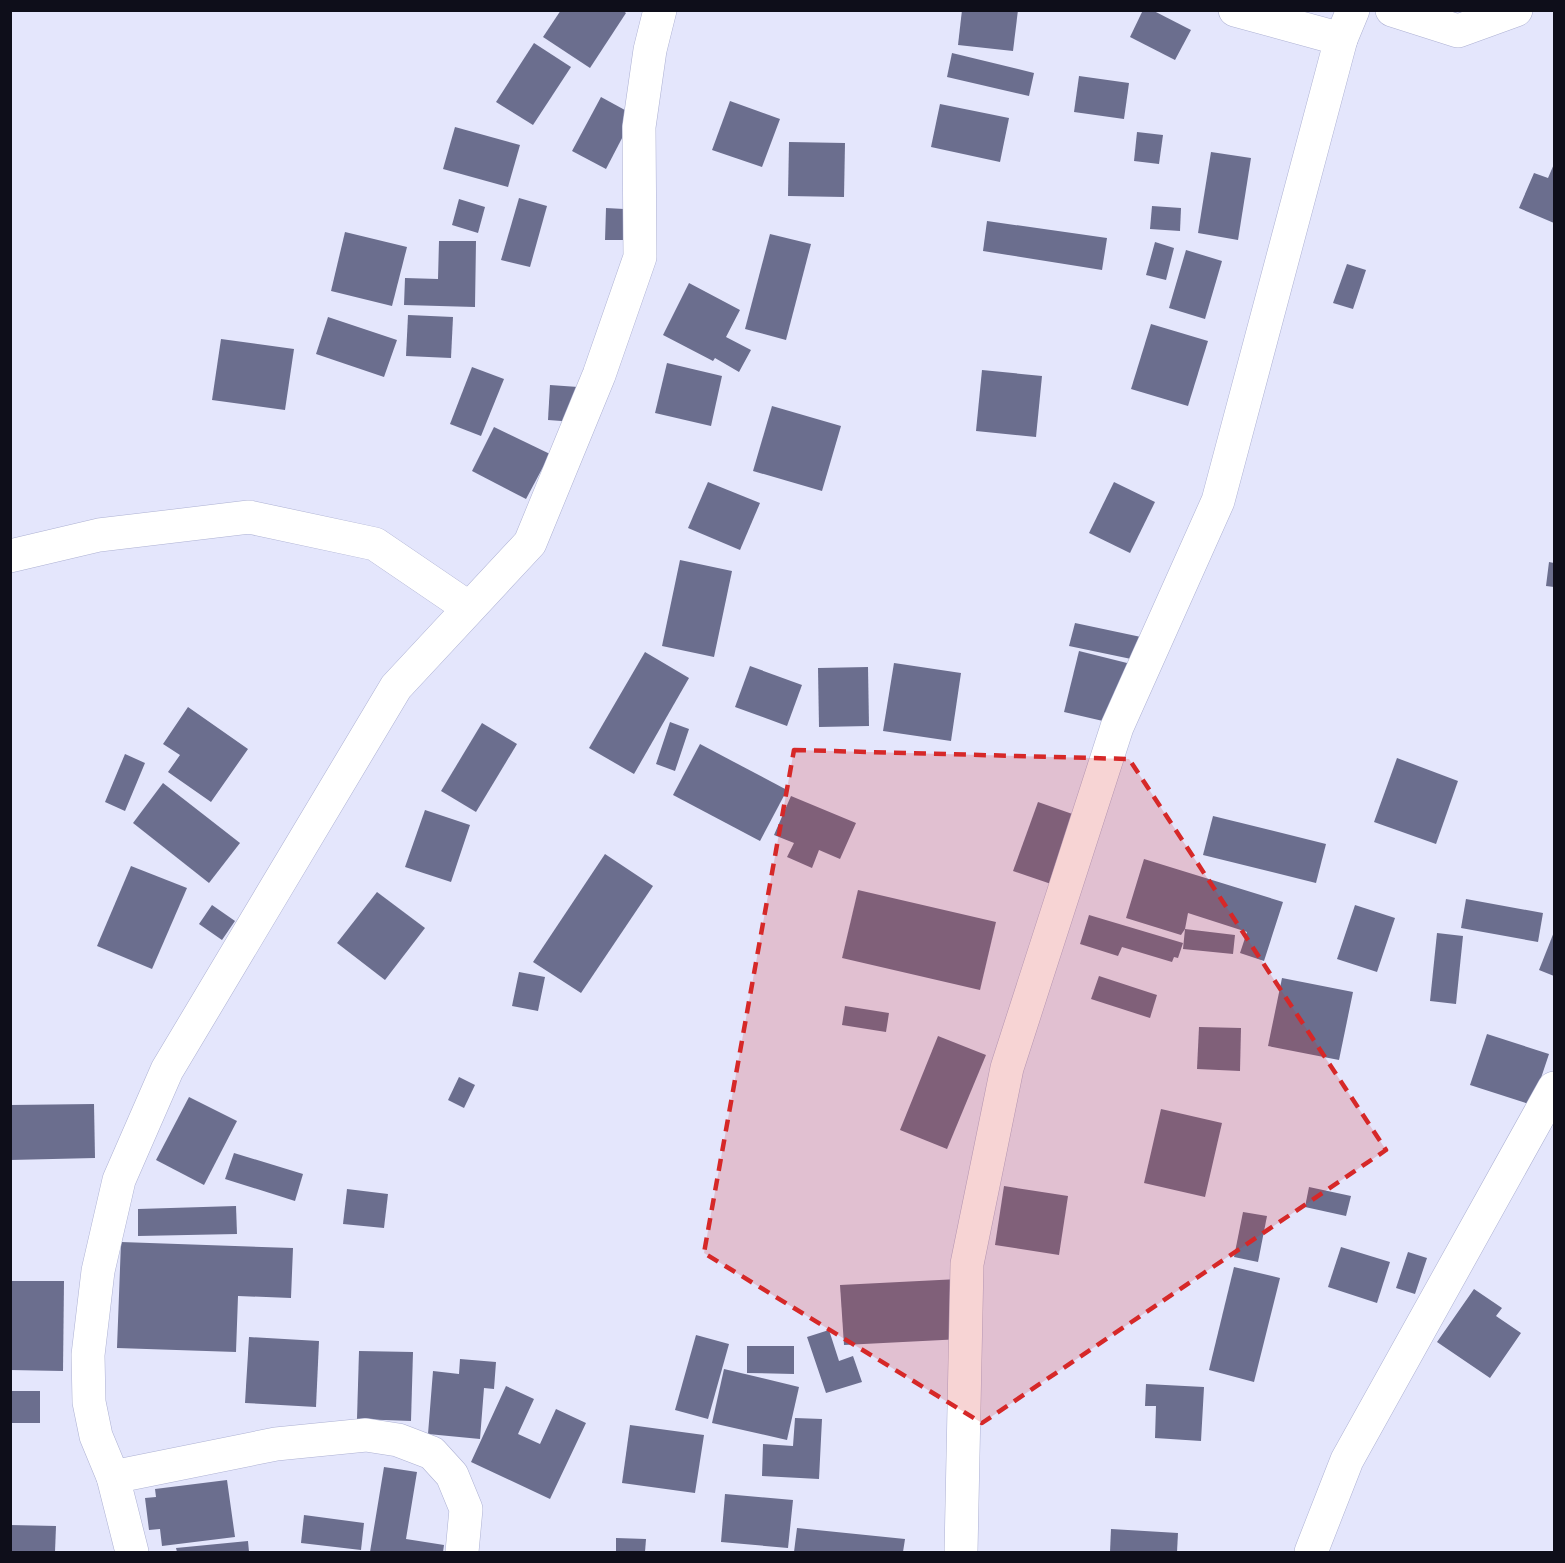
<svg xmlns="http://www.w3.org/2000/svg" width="1565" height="1563" font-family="Rubik,sans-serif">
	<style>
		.building { fill: #6b6e8e }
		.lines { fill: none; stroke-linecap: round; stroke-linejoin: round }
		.minor-casing { stroke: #adb1d3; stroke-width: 34 }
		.minor { stroke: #fff; stroke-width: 33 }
		.marked { fill: #d62828; fill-opacity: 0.2; stroke: #d62828; stroke-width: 4.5; stroke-dasharray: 12 8; stroke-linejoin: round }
	</style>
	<rect width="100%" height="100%" fill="#e4e6fc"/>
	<g class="building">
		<polygon points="561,10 622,10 626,13 590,68 543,37"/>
		<polygon points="962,10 1018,10 1013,51 958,45"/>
		<polygon points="1143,10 1152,10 1191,30 1175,60 1130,37"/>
		<polygon points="534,43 571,67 533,125 496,102"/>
		<polygon points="952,53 1034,73 1029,96 947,77"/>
		<polygon points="1079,76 1129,83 1124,119 1074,112"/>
		<polygon points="601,97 634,115 606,169 572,151"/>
		<polygon points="730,101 780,119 762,167 712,150"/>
		<polygon points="940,104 1009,118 1000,162 931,147"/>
		<polygon points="455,127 520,145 508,187 443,169"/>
		<polygon points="1137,132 1163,135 1159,164 1134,161"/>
		<polygon points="789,142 845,143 844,197 788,196"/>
		<polygon points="1211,152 1251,158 1238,240 1198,233"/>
		<polygon points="1554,164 1554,223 1519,208 1534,173 1548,178"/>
		<polygon points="519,198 547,206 530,267 501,260"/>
		<polygon points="459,199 485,207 478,233 452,225"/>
		<polygon points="1152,206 1181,208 1180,231 1150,229"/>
		<polygon points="606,208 624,209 623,240 605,240"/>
		<polygon points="987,221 1107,238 1102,270 983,251"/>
		<polygon points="345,232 407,247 392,306 331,291"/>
		<polygon points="770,234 811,244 786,340 745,329"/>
		<polygon points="439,241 476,241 475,307 404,305 405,278 438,279"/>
		<polygon points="1155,242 1174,248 1166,280 1146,275"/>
		<polygon points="1186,250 1222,261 1205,319 1169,308"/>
		<polygon points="1347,264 1366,270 1353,309 1333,303"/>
		<polygon points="689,283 740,310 726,337 751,350 739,372 715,358 713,361 663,335"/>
		<polygon points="408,315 453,317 451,358 406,356"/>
		<polygon points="328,317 397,340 384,377 316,354"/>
		<polygon points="1151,324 1208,341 1188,406 1131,389"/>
		<polygon points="221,339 294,349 285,410 212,400"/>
		<polygon points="667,363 722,376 711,426 655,413"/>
		<polygon points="472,367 504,379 481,436 450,424"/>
		<polygon points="982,370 1042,376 1036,437 976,431"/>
		<polygon points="550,385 578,387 575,422 548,420"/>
		<polygon points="772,406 841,426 822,491 753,471"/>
		<polygon points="494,427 550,454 526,499 472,471"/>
		<polygon points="708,482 760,503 740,550 688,528"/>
		<polygon points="1114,482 1155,502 1130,553 1089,533"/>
		<polygon points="680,560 732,571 714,657 662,646"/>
		<polygon points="1549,562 1554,563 1554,587 1546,586"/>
		<polygon points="1075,623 1141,637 1136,660 1069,646"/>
		<polygon points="1079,651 1131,664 1116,724 1064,712"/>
		<polygon points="645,652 689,678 634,774 589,748"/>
		<polygon points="894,663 961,673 951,741 883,731"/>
		<polygon points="750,666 802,685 787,726 735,707"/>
		<polygon points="868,667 869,726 819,727 818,668"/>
		<polygon points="188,707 248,749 211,802 168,772 180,755 163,744"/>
		<polygon points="670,722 689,729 675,771 656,764"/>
		<polygon points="482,723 517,744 476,812 441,791"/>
		<polygon points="700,744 787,790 760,841 673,795"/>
		<polygon points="125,754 145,763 125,811 105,802"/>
		<polygon points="1397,758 1458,781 1436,844 1374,822"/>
		<polygon points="163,783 240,843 209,883 133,823"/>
		<polygon points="791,796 856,823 840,859 819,850 812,868 787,857 794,843 774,835"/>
		<polygon points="1038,802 1081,817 1057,886 1013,871"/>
		<polygon points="425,810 470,825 451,882 405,867"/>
		<polygon points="1213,816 1326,844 1316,883 1203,855"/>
		<polygon points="605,854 653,886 581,993 533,962"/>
		<polygon points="1144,859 1283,902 1264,961 1240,953 1247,932 1188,913 1185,929 1235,935 1233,954 1183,949 1185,929 1181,935 1126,918"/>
		<polygon points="131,866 187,888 152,969 97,946"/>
		<polygon points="858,890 996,922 980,990 842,958"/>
		<polygon points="377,892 425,928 385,980 337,943"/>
		<polygon points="1466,899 1543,913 1538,942 1461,928"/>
		<polygon points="212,905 235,921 222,940 199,924"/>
		<polygon points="1355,905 1395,918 1377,972 1337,959"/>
		<polygon points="1089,915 1183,943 1178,958 1174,957 1172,962 1122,947 1118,956 1080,944"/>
		<polygon points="1554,932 1554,976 1539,970"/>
		<polygon points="1437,933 1463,936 1456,1004 1430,1001"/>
		<polygon points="519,972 545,977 538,1011 512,1006"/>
		<polygon points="1099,976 1157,995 1150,1018 1091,999"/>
		<polygon points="1282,978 1353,992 1339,1060 1268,1046"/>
		<polygon points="845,1006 889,1013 886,1032 842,1025"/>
		<polygon points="1199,1027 1241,1028 1240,1071 1197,1069"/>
		<polygon points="1487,1034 1549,1054 1532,1105 1470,1085"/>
		<polygon points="938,1036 986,1055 947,1149 900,1130"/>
		<polygon points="459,1077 475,1085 464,1108 448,1100"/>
		<polygon points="189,1097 237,1121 204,1185 156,1160"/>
		<polygon points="94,1104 95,1158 10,1160 10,1105"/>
		<polygon points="1161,1109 1222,1123 1205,1197 1144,1183"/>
		<polygon points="234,1153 303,1174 295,1201 225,1179"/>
		<polygon points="1004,1186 1068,1196 1059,1255 995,1245"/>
		<polygon points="1309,1187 1351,1196 1346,1216 1305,1207"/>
		<polygon points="347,1189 388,1194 384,1228 343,1224"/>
		<polygon points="236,1206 237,1234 138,1236 138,1209"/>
		<polygon points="1243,1212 1267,1216 1258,1262 1234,1257"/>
		<polygon points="121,1242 293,1248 291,1298 238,1296 236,1352 117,1348"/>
		<polygon points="1341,1247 1390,1262 1377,1303 1328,1287"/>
		<polygon points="1408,1252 1427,1258 1415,1294 1396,1288"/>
		<polygon points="1234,1267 1280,1278 1254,1382 1209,1370"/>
		<polygon points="959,1279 962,1339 844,1345 840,1285"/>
		<polygon points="10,1281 64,1281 63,1371 10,1370"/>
		<polygon points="1474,1289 1502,1308 1496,1316 1521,1333 1490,1378 1437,1342"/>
		<polygon points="829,1330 839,1361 853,1356 862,1382 826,1393 807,1337"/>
		<polygon points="696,1335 729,1344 708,1419 675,1410"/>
		<polygon points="249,1337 319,1341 316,1407 245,1403"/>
		<polygon points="747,1346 794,1346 794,1374 747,1373"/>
		<polygon points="359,1351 413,1352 411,1421 357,1419"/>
		<polygon points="460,1359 496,1362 494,1389 484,1388 480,1439 428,1434 433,1371 459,1374"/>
		<polygon points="724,1369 799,1387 787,1440 712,1423"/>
		<polygon points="1146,1384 1204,1387 1201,1441 1155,1438 1156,1406 1145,1406"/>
		<polygon points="506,1386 534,1399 518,1434 540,1444 556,1409 586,1423 550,1499 471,1462"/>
		<rect x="10" y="1391" width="30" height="32"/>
		<polygon points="795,1418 822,1419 819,1479 762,1476 763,1444 793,1446"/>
		<polygon points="630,1425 704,1435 695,1493 622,1483"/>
		<polygon points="384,1467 417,1472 406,1539 444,1545 443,1552 370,1552"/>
		<polygon points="227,1480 235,1537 162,1546 160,1529 149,1530 145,1498 156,1497 155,1489"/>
		<polygon points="725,1494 793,1500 788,1548 721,1542"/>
		<polygon points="304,1515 364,1523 361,1550 301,1543"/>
		<polygon points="10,1525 56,1526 55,1552 10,1552"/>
		<polygon points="797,1528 905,1539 903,1552 794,1552"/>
		<polygon points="1111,1529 1178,1533 1177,1552 1110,1552"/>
		<polygon points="616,1538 646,1539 645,1552 616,1552"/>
		<polygon points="248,1541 249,1552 177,1552 176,1548"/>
	</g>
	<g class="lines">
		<defs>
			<g id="minor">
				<polyline points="1392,10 1458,31 1516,10"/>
				<polyline points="1341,39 1353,10"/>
				<polyline points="10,556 99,535 249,517 375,544 469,608"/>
				<polyline points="113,1477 276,1444 366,1435 398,1440 432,1453 452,1475 466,1509 462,1552"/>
				<polyline points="132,1552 113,1477 96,1436 89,1402 88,1355 98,1271 119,1180 167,1070 396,687 530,543 599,375 640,257 639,127 650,50 660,10"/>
				<polyline points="961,1552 967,1264 1007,1068 1117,727 1218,501 1341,39 1235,10"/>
				<polyline points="1311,1552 1347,1460 1554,1088"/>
			</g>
		</defs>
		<use href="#minor" class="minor-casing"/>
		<use href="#minor" class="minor"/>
	</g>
	<path class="marked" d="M794,750L1129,759L1386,1150L982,1423L704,1253Z"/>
	<rect width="1565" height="1563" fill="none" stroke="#0e0e1a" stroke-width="24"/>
</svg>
